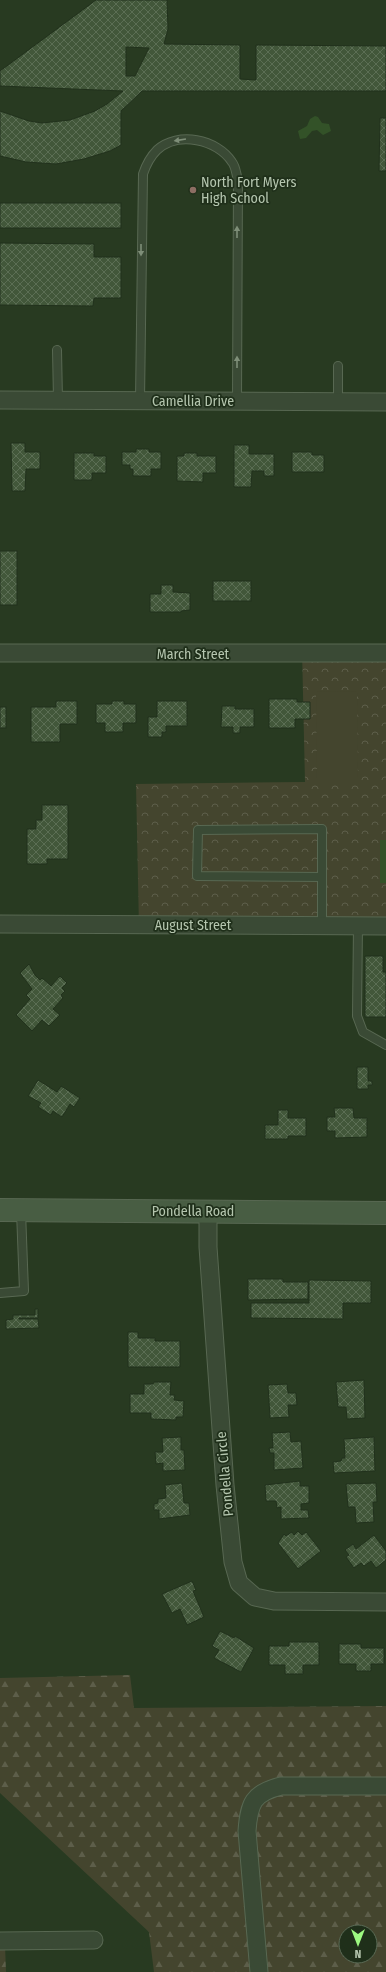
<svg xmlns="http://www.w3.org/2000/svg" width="386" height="1972" font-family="'Fira Sans Condensed',sans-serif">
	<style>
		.forest { fill: url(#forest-firs); fill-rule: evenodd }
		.park { fill: url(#park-crowns) }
		.pitch { fill: #44452e }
		.water { fill: #335228 }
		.building { fill: url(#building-cross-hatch); stroke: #21311c; fill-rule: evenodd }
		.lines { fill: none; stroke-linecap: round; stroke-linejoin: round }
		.lane-casing { stroke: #586852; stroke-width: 10 }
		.street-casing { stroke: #586852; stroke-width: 19 }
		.secondary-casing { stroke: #586852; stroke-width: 24 }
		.lane { stroke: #3a4a35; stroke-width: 8 }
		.street { stroke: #3a4a35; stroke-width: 17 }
		.secondary { stroke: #485d43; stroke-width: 22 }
		.oneway { fill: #7e8e78 }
		.education-dot { fill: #8d6e63; stroke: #1f2f1a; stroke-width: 1.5 }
		.labels { text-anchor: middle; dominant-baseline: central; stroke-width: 3.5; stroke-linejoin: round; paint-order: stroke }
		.poi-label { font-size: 14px; fill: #b5c6af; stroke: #1f2f1a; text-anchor: start }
		.street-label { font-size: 14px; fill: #b5c6af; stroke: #1f2f1a }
	</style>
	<defs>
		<pattern id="forest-firs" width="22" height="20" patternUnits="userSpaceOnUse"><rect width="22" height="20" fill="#44452e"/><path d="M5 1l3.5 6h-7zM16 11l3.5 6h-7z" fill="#5d5e4a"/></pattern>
		<pattern id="park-crowns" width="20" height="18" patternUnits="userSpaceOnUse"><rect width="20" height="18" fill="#44452e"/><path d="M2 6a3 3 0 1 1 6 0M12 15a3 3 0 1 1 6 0" fill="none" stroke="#5d5e4a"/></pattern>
		<pattern id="building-cross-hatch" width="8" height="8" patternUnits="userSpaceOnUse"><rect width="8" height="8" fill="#42573a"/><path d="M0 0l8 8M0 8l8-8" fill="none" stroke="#5b6e54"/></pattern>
	</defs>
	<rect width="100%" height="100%" fill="#283a21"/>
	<g class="forest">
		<path d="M130,1675L134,1708L386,1706V1972H154L149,1932L0,1793V1678ZM346,1932H370V1956H346Z"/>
		<polygon points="0,1945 5,1945 6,1972 0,1972"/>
	</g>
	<polygon class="park" points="386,648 386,924 139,927 136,784 305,782 302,649"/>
	<polygon class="pitch" points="357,691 358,780 317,780 316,692"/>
	<g class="water">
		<polygon points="315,116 318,117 322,123 329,124 331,131 323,135 317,130 312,131 306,138 300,139 298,131 307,126 310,119"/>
		<rect x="380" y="840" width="6" height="43"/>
	</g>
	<g class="building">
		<path d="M96,0H167L168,29L164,44L240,45V79L256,80V45L386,46V91H142L121,111V145L110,151L84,159L56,164L26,162L0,156V111L29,121L42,123L70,120L95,111L107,104L123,91L0,86V71ZM126,47L149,48L135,76H126Z"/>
		<polygon points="380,118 386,118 386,171 379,171"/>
		<rect x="0" y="203" width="121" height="25"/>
		<polygon points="0,243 94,244 94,257 121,257 121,298 94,298 93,306 0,305"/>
		<polygon points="11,443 25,443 25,452 40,452 40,469 26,469 25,491 12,491"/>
		<polygon points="234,445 249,445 249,454 274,454 274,476 264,476 264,471 252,471 251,487 234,487"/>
		<polygon points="136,449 149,449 149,452 161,452 161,469 151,469 151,476 133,476 133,469 130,469 130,465 122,465 122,452 136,452"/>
		<polygon points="292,452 312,452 312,455 324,455 324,472 292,472"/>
		<polygon points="74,453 94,453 94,456 106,456 106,473 92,473 92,480 74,480"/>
		<polygon points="184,453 197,453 197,456 216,456 216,473 203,473 203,482 177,481 177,456 184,456"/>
		<rect x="0" y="551" width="17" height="54"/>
		<rect x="213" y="581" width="38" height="20"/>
		<polygon points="161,585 173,585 173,592 190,593 190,610 181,611 181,612 150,612 150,594 161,594"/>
		<polygon points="269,699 297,699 297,702 310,702 310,719 295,719 295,728 269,728"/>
		<polygon points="56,701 77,701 77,724 60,724 60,742 31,742 31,707 56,707"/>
		<polygon points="112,701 124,701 124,704 136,704 136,723 123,723 123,732 105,732 105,723 96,723 96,704 112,704"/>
		<polygon points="157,701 187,701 187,726 166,726 166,732 162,732 162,737 148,737 148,717 157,717"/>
		<polygon points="222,706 235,706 235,709 254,709 254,727 240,727 240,733 233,733 233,727 221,727"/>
		<rect x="0" y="707" width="6" height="21"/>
		<polygon points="42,805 68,805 68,859 47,859 47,864 27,864 27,829 36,829 36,820 42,820"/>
		<polygon points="365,956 383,956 383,972 386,972 386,1017 365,1017"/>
		<polygon points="29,964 35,975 40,980 42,978 51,986 60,976 67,983 62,988 65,991 61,995 63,998 53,1009 60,1015 49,1026 42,1020 32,1031 16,1015 30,999 26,995 32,989 20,973"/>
		<polygon points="357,1067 368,1067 368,1081 372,1081 372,1085 368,1085 368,1089 357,1089"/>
		<polygon points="38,1080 57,1092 61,1086 80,1098 74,1107 70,1104 62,1117 53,1111 51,1115 38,1107 41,1103 28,1096"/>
		<polygon points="334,1108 353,1108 354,1118 367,1118 367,1137 335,1138 335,1131 327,1131 327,1117 335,1117"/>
		<polygon points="278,1110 288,1110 288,1118 306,1118 306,1136 288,1136 288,1139 265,1139 265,1125 278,1125"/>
		<polygon points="248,1279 283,1279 283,1282 308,1282 308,1299 248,1300"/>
		<polygon points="309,1280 371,1281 371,1303 343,1303 343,1319 251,1318 251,1303 309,1303"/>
		<polygon points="35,1309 38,1309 38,1318 19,1318 19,1319 38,1319 39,1328 6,1329 6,1320 13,1319 13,1315 35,1315"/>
		<polygon points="128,1332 138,1332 138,1338 155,1338 155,1341 180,1341 180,1367 128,1367"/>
		<polygon points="364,1380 365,1418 347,1419 346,1407 338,1407 336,1382"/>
		<polygon points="154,1382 171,1382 170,1395 175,1395 174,1400 184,1401 183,1417 176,1417 176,1420 151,1419 151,1413 130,1413 130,1394 144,1394 144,1384 153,1384"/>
		<polygon points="287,1384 288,1393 296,1393 297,1405 288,1405 289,1417 270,1418 268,1385"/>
		<polygon points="290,1432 291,1442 301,1441 303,1468 274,1470 274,1453 270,1453 269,1448 273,1448 272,1433"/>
		<polygon points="181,1437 181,1450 184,1450 185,1470 163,1471 163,1463 156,1464 155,1452 163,1452 162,1438"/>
		<polygon points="374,1437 375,1471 334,1473 333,1462 341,1461 342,1458 345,1458 344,1439"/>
		<polygon points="300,1481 300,1486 309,1486 309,1503 301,1504 301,1510 308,1510 309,1518 281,1519 281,1507 277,1508 276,1501 266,1501 265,1485"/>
		<polygon points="182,1483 184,1503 189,1503 190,1515 159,1519 159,1510 154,1510 154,1504 158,1503 158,1499 166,1498 165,1485"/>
		<polygon points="376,1483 377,1502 373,1502 374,1522 356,1523 355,1507 348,1507 346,1484"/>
		<polygon points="298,1531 302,1535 306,1532 321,1551 298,1569 278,1543 284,1534 286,1536 292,1532 294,1535"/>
		<polygon points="374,1535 386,1551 386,1560 376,1568 371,1561 364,1566 361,1563 354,1568 346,1557 349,1555 345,1550 353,1544 356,1549"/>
		<polygon points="192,1581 196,1590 193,1591 204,1617 187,1625 180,1609 172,1613 162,1594"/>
		<polygon points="220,1631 234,1638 235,1636 254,1648 241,1672 214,1658 219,1650 212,1646"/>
		<polygon points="289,1642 319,1642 319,1665 303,1665 303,1674 285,1674 285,1665 269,1665 269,1646 289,1646"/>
		<polygon points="339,1644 361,1644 361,1648 384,1648 384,1664 371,1664 371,1671 356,1671 356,1664 339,1664"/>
	</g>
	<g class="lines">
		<defs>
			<g id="lane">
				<polyline points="57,350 58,400"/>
				<polyline points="338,366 338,402"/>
				<path d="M140,401L143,174C146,165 150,157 157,150C178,131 217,139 232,162C236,167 236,174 238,180L237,401"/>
				<polyline points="322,877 197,876 198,830 322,829 322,925"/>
				<polyline points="358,925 357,1016 363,1032 386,1045"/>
				<polyline points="0,1293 24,1291 21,1211"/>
			</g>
			<g id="street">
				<polyline points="0,400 386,402"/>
				<polyline points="0,653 386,653"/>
				<polyline points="0,924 386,926"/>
				<polyline points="208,1211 208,1247 225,1485 233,1562 239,1583 255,1597 274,1601 386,1602"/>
				<polyline points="0,1941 94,1940"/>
				<path d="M259,1972L247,1831C249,1803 253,1793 281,1786H386"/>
			</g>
			<polyline id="secondary" points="0,1210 386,1213"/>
		</defs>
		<use href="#lane" class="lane-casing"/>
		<use href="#street" class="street-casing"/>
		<use href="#secondary" class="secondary-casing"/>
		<use href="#lane" class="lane"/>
		<use href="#street" class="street"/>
		<use href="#secondary" class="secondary"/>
	</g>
	<defs><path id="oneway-solid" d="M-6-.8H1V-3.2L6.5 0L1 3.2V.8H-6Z"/></defs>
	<g class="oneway">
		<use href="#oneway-solid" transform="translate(180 140) rotate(171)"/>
		<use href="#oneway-solid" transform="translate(237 232) rotate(-90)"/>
		<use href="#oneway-solid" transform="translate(141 250) rotate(90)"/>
		<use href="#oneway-solid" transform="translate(237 362) rotate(-90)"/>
	</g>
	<circle class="education-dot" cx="193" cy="190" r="4"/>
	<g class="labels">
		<g class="poi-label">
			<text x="201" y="182">North Fort Myers<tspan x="201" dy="16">High School</tspan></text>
		</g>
		<g class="street-label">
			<text x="193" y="401">Camellia Drive</text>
			<text x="193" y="654">March Street</text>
			<text x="193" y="925">August Street</text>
			<text x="193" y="1211">Pondella Road</text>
			<text transform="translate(225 1474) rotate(-95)">Pondella Circle</text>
		</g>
	</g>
	<g transform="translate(358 1944) rotate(180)"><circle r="19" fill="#1f2f1a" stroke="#5b6b56"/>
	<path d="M0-3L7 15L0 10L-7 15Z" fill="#9df981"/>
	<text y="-6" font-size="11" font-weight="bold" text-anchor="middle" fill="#b5c6af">N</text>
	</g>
</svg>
